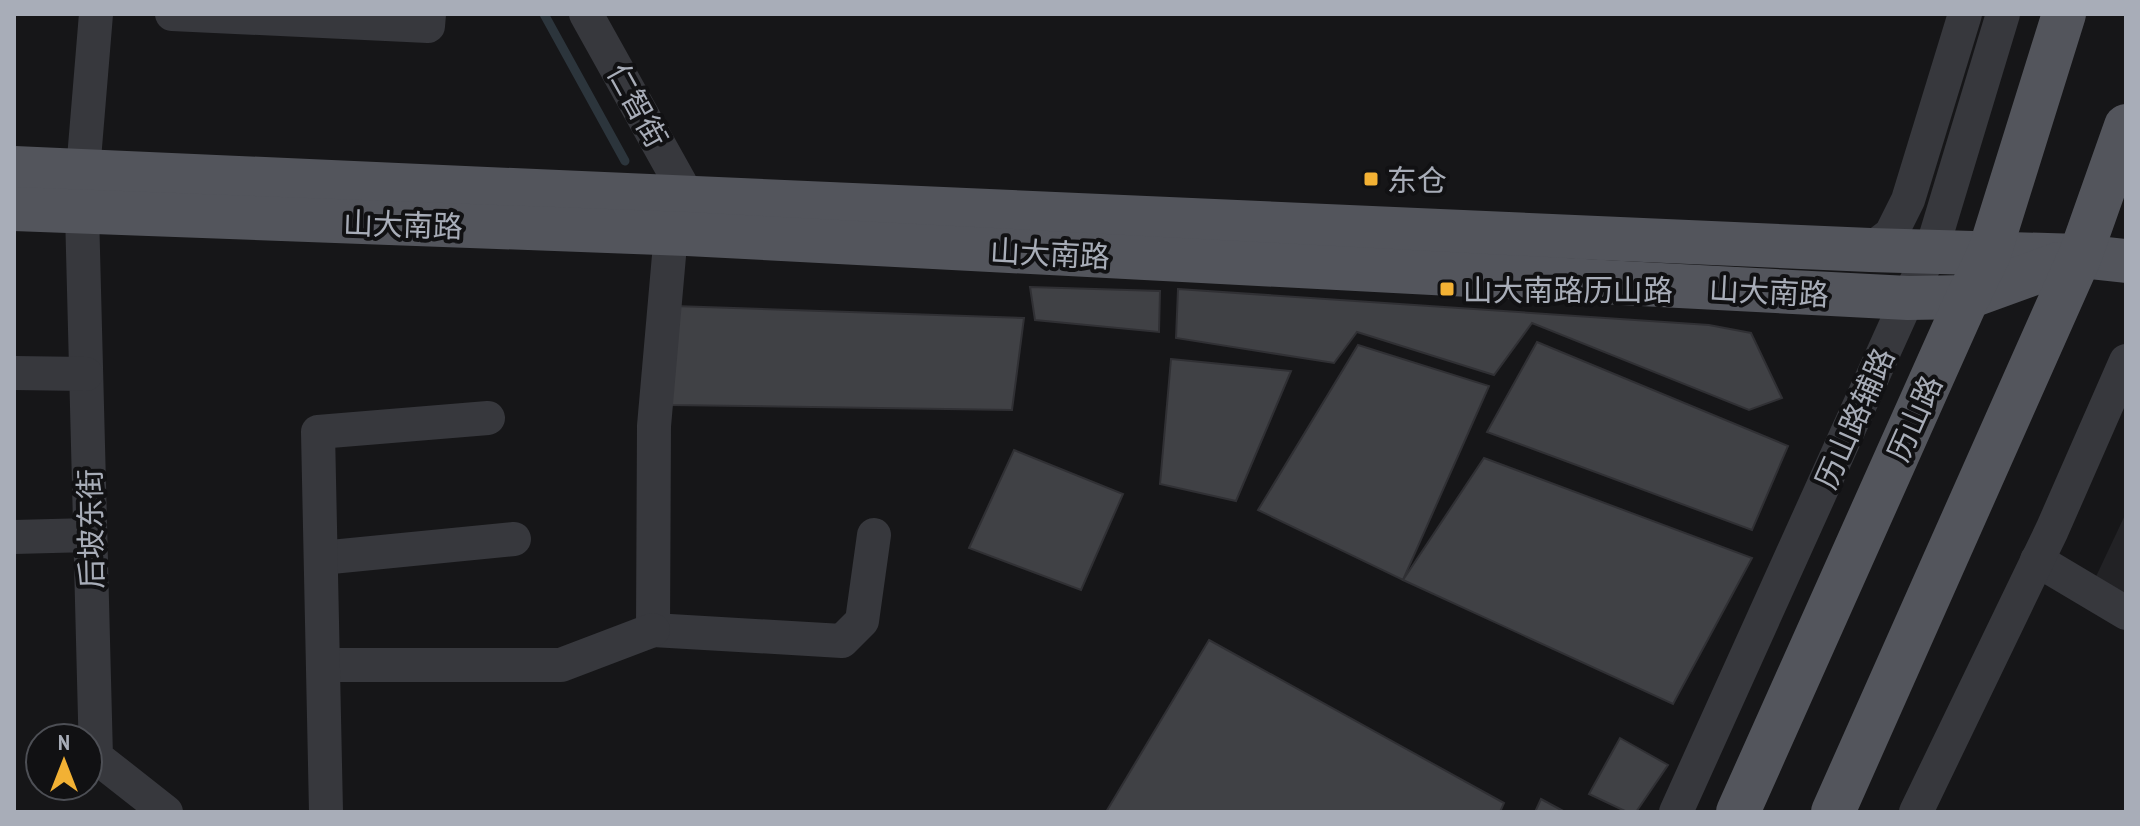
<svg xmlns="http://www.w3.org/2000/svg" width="2140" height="826" font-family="'PT Sans Narrow','Noto Sans SC',sans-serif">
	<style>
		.built { fill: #222225 }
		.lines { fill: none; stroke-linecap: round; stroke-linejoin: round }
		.stream { stroke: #2c353c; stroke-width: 9 }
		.building { fill: #404145; stroke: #303034; stroke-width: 2 }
		.minor { stroke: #37383d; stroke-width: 34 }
		.major { stroke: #53555c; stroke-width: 44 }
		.poi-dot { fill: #f2b134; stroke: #111113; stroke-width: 3 }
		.labels { text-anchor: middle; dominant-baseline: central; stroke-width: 8; stroke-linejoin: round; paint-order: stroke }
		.street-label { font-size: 30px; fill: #a8adb8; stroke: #111113 }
		.poi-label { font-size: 30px; fill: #a8adb8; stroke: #111113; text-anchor: start }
	</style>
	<rect width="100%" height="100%" fill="#161618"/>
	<polygon class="built" points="2126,513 2126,606 2083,604"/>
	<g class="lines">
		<polyline class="stream" points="544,14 625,161"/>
	</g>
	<g class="building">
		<polygon points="1030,287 1160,291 1159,332 1035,320"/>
		<polygon points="1178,289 1709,325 1751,333 1782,398 1749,410 1532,323 1494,375 1357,332 1334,363 1176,338"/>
		<polygon points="674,306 1024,318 1012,410 670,405"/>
		<polygon points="1537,342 1788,446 1752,530 1487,432"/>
		<polygon points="1358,345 1489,386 1403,580 1258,510"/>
		<polygon points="1171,359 1291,371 1236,501 1160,484"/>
		<polygon points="1014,450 1123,494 1081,590 969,548"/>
		<polygon points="1484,458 1752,558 1673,704 1403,580"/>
		<polygon points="1209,640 1504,803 1500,812 1106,812"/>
		<polygon points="1620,738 1668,765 1636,812 1627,812 1589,794"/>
		<polygon points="1541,799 1565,812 1535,812"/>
	</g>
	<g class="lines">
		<g class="minor">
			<polyline points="172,14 428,26 429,14"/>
			<polyline points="586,14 688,197"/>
			<polyline points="83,171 96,14"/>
			<polyline points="82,212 96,757 166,812"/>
			<polyline points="671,233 654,426 653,630 842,641 862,621 874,535"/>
			<polyline points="1870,250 1891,234 1908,200 1965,14"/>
			<polyline points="14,373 86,374"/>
			<polyline points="14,537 90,535"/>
			<polyline points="321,558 514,539"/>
			<polyline points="2037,560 2126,613"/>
			<polyline points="323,665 561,665 653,630"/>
			<polyline points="326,812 318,432 488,418"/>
			<polyline points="1676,812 1908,298 1931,252 2003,14"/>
			<polyline points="1916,812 2052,530 2126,361"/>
		</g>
		<g class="major">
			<polyline points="14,168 1870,250 2080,256 2126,261"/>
			<polyline points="14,209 687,234 1908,298 1968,297 2059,264"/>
			<polyline points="1738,812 1968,297 1989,254 2064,14"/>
			<polyline points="1833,812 2080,256 2126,126"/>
		</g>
	</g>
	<g class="poi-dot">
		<rect x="1363" y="171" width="16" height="16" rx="4"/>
		<rect x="1439" y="281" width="16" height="16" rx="4"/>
	</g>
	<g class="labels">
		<g class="street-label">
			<text transform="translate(638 105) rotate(61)">仁智街</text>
			<text transform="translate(403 224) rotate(2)">山大南路</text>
			<text transform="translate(1050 253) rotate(3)">山大南路</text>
			<text transform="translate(1769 291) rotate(3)">山大南路</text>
			<text transform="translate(1854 418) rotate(-66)">历山路辅路</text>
			<text transform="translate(1914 418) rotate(-66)">历山路</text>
			<text transform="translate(90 529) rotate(-91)">后坡东街</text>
		</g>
		<g class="poi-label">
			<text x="1387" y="179">东仓</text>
			<text x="1463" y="289">山大南路历山路</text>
		</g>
	</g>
	<rect width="2140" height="826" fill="none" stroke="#a8adb8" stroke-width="32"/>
	<g transform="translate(64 762)"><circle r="38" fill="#111113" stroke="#4d4f55" stroke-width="2"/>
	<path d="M0-6L14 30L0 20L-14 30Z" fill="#f2b134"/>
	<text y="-12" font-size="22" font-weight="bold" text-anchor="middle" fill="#a8adb8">N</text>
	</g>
</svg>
